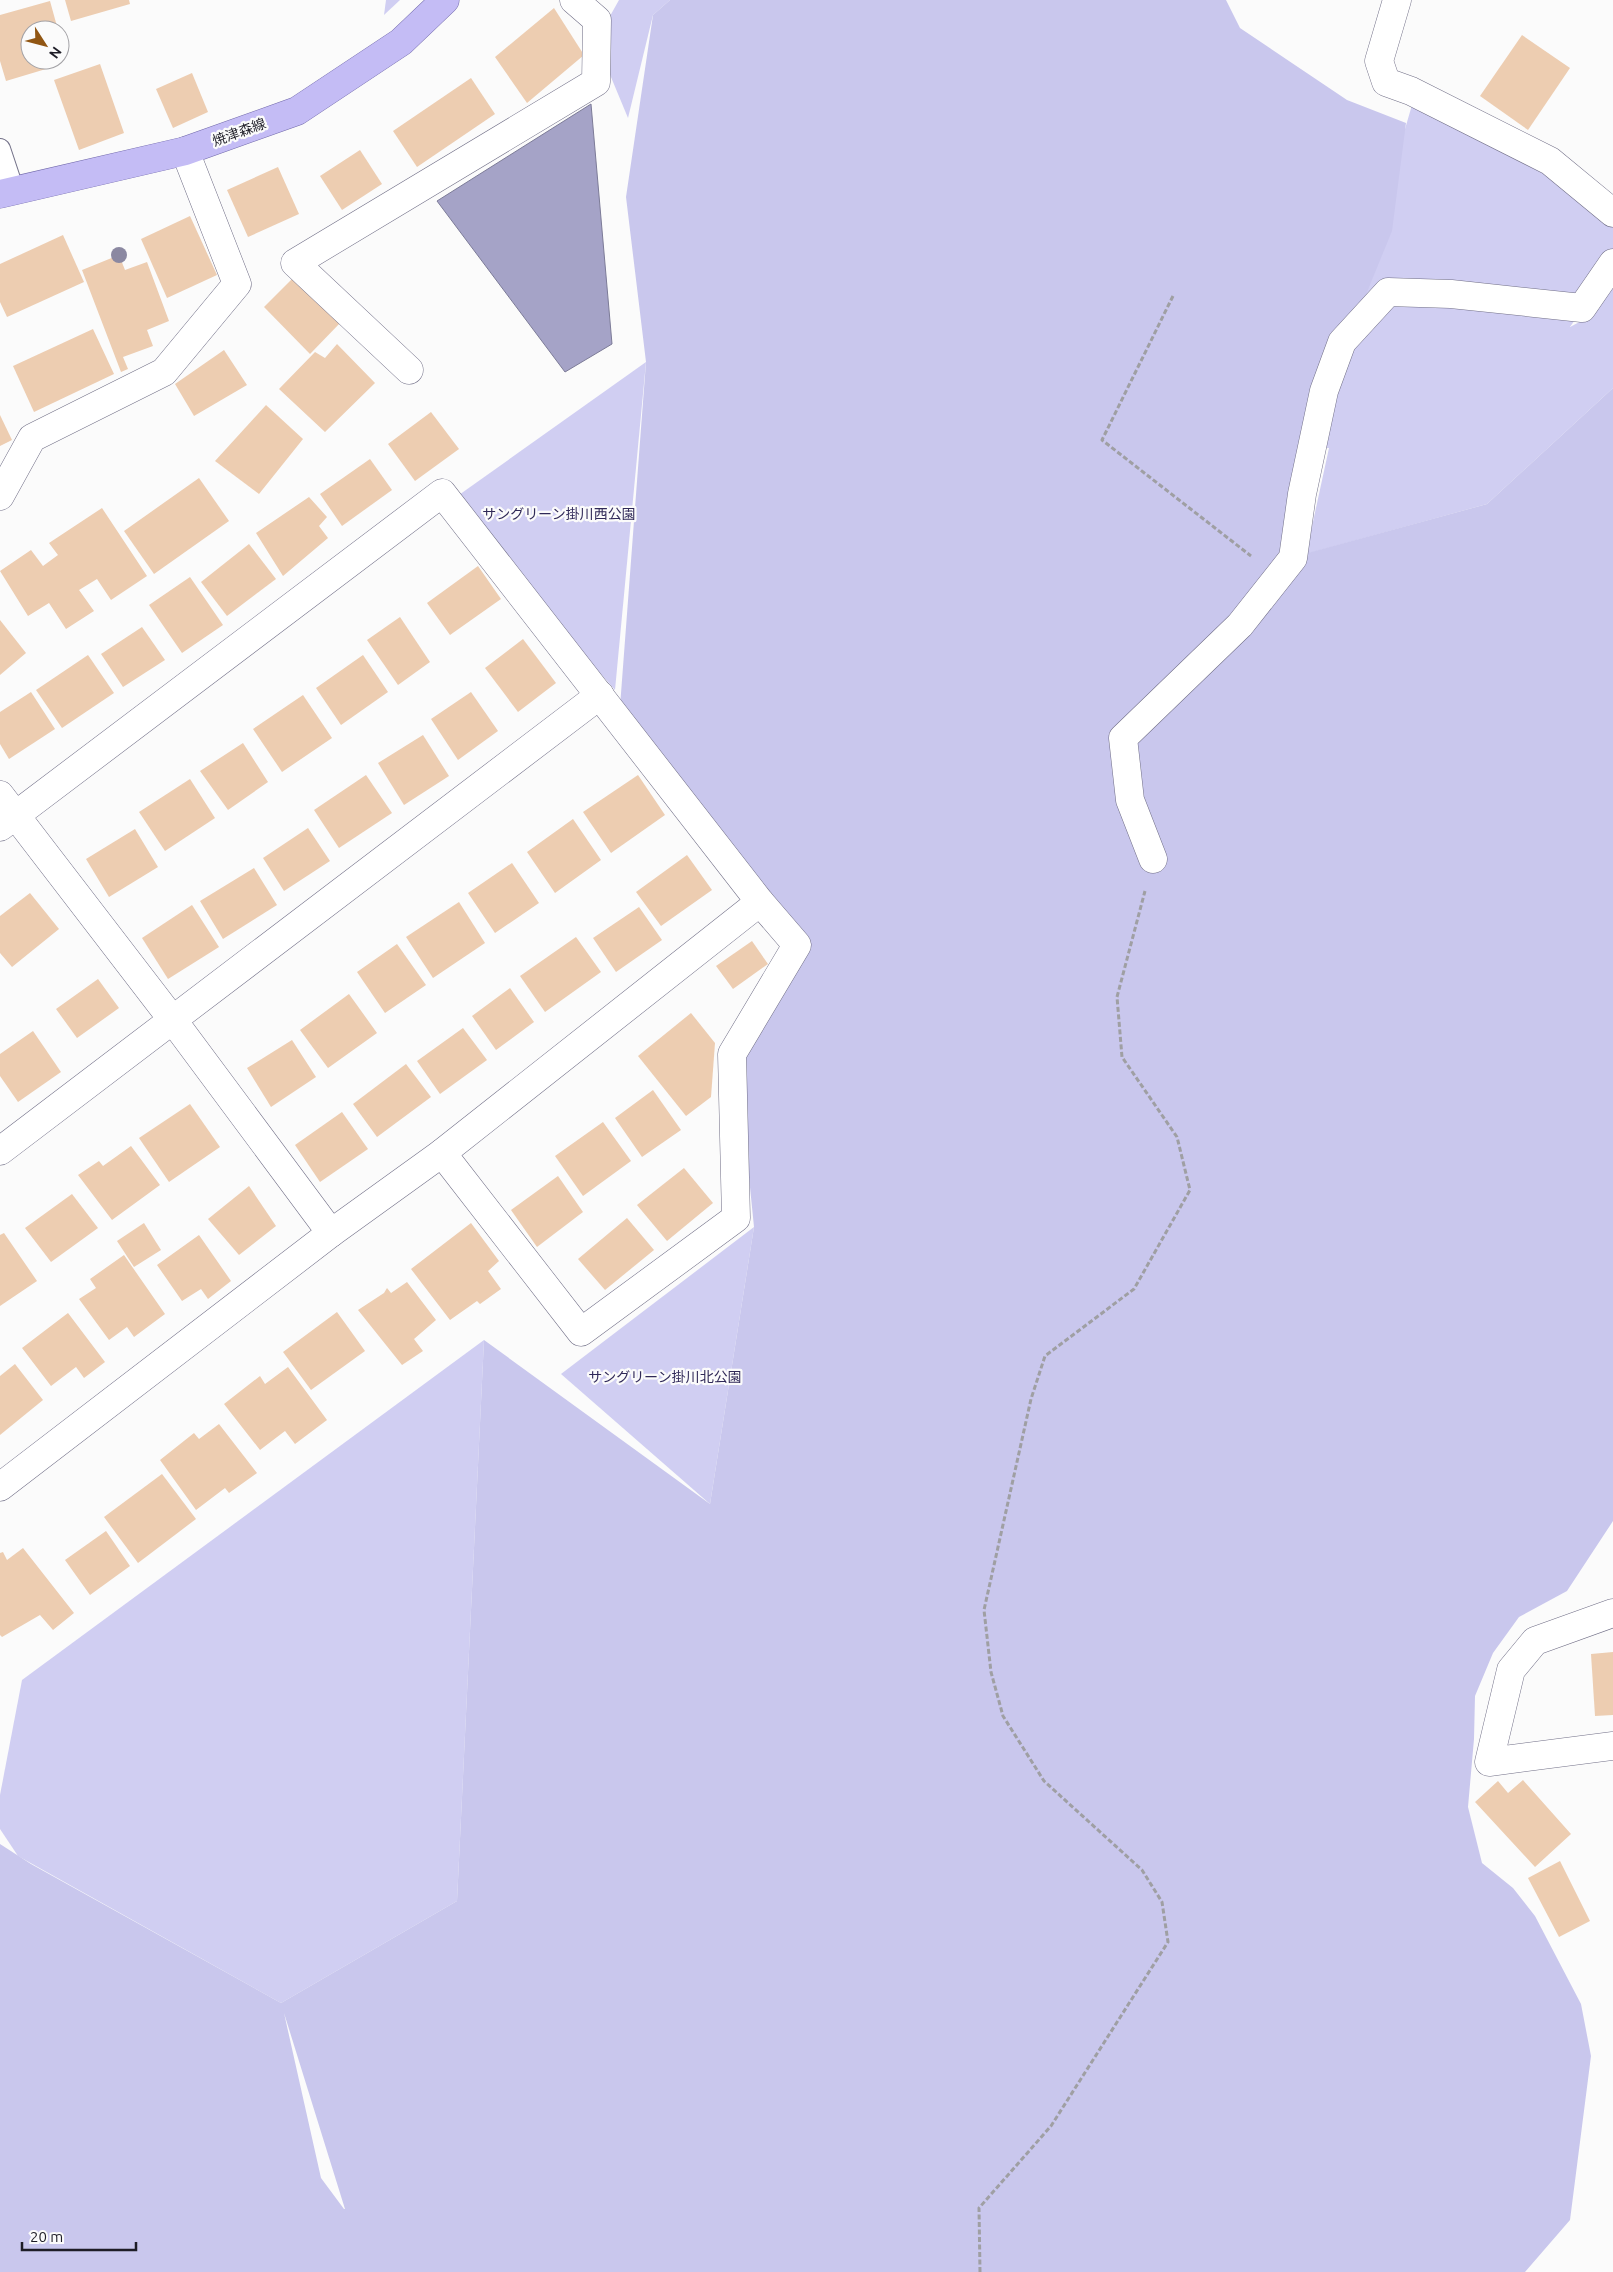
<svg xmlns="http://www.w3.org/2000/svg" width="1613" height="2272" font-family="Ubuntu,'Noto Sans JP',sans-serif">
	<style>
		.green { fill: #d0cef2 }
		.forest { fill: #c9c7ed; fill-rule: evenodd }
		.water { fill: #a5a3c7; stroke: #7c7b97 }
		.building { fill: #edcdb1 }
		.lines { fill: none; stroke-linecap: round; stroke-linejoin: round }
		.service-casing { stroke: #716f87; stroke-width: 22 }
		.minor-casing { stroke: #716f87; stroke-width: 29 }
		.tertiary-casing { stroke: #716f87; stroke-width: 29 }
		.primary-casing { stroke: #7068a9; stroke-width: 29 }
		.path { stroke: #9f9fa3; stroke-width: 3; stroke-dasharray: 5 2.5; stroke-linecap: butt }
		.service { stroke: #fff; stroke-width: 20 }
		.minor { stroke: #fff; stroke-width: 28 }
		.tertiary { stroke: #fff; stroke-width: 28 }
		.primary { stroke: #c4bcf5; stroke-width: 28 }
		.tree { fill: #8b88a1 }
		.labels { text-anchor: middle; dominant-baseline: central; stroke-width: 4.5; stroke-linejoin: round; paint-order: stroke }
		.street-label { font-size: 14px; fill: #1e1d27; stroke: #fbfbfb }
		.park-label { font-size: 14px; fill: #302958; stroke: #fbfbfb }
	</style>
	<rect width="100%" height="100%" fill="#fbfbfb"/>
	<g class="green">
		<polygon points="386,0 400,0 384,15"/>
		<polygon points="619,0 670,0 653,15 628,118 596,41"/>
		<polygon points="1412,105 1550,161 1613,213 1613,264 1570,327 1587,318 1613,271 1613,388 1487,504 1306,554 1329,448 1312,448"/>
		<polygon points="646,362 615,690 449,502"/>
		<polygon points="754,1227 710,1504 561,1374"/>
		<polygon points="484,1340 457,1901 281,2003 18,1856 0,1829 0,1795 22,1680"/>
	</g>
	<path class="forest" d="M670,0H1226L1240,28L1347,100L1406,123L1392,231L1320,407L1293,557L1487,504L1613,388V1521L1567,1591L1519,1617L1493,1653L1475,1696L1474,1739L1468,1807L1482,1863L1513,1888L1535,1916L1581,2004L1591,2056L1570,2220L1525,2272H0V1844L31,1864L281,2003L457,1901L484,1340L710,1504L754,1227L736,1048L806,950L619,720L646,362L626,197L653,15ZM284,2013L345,2209H344L321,2178Z"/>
	<polygon class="water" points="591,104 612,344 565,372 437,201"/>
	<g class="building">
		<polygon points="65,0 129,0 130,4 71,21"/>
		<polygon points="50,1 58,30 30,30 30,60 44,60 46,69 6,81 0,61 0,15"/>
		<polygon points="554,8 584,55 527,103 495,57"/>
		<polygon points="1522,35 1570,68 1528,130 1480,96"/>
		<polygon points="100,64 124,133 79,150 54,80"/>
		<polygon points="192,73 208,112 173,128 156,89"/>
		<polygon points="471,78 495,114 417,167 393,131"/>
		<polygon points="360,150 382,184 342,210 320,176"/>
		<polygon points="278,167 299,214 248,237 227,190"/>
		<polygon points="190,216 217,275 167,298 141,239"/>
		<polygon points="63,235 84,282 7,317 0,302 0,264"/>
		<polygon points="119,255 125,270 147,262 169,321 147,330 153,346 123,357 128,369 121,372 82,270"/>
		<polygon points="295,276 342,321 310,354 264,307"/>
		<polygon points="93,329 114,374 34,412 13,366"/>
		<polygon points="337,344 375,383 325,432 279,389 315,352 325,358"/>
		<polygon points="224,350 247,385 194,416 175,384"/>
		<polygon points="266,405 303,439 259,494 215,461"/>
		<polygon points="431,412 459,449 415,481 388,444"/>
		<polygon points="0,415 12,440 0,446"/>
		<polygon points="370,459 392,490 342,526 320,494"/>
		<polygon points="199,478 229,521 154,574 124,531"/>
		<polygon points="309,497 327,517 319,526 328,538 283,576 256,533"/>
		<polygon points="102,508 147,576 111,600 97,579 79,590 94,611 66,629 49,603 28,616 0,571 31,550 43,566 58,555 49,543"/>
		<polygon points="249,544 276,579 227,616 201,582"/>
		<polygon points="478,566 501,599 450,635 427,603"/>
		<polygon points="190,577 223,625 182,653 149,605"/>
		<polygon points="400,617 430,662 398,685 367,640"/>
		<polygon points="0,620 26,653 0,675"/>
		<polygon points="142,627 165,660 123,687 101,654"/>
		<polygon points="523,639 556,683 518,712 485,668"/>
		<polygon points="88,655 114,693 62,728 36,690"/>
		<polygon points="363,655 388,692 341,725 316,688"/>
		<polygon points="31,692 55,729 9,759 0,744 0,712"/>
		<polygon points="471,692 498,731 458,760 431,719"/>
		<polygon points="303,695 332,738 282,772 253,729"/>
		<polygon points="423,735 449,776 404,805 378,763"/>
		<polygon points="243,743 268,782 228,810 200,771"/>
		<polygon points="366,775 392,813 339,848 314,810"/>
		<polygon points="638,775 665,815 611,853 583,812"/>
		<polygon points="190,779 215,818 165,851 139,812"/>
		<polygon points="573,819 601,860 555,893 527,852"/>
		<polygon points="308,828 330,861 284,891 263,858"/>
		<polygon points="135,829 158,867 109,897 86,859"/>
		<polygon points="687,855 712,890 661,926 636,892"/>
		<polygon points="512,863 539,903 495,933 468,893"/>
		<polygon points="254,868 277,905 223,939 200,901"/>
		<polygon points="30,893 59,929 12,967 0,953 0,916"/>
		<polygon points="459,902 485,943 433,978 406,937"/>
		<polygon points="192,905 219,947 168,979 142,938"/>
		<polygon points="639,907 662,940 616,972 593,938"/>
		<polygon points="576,937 601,972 545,1012 520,976"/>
		<polygon points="752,941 768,964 733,989 716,966"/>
		<polygon points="397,944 426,985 385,1013 357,972"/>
		<polygon points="98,979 119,1008 77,1038 56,1009"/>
		<polygon points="510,988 534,1022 496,1050 472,1016"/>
		<polygon points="349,994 377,1033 328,1068 300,1030"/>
		<polygon points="691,1013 715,1043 711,1097 686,1116 638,1056"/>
		<polygon points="463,1028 487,1060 440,1094 417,1061"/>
		<polygon points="33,1031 61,1072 18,1102 0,1076 0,1054"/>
		<polygon points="292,1040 316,1077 271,1107 247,1068"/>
		<polygon points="406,1064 431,1097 377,1137 353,1104"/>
		<polygon points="653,1090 681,1130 642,1157 615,1118"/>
		<polygon points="190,1104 220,1147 169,1182 139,1138"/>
		<polygon points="342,1112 368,1149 320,1182 295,1145"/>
		<polygon points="603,1122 631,1161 583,1196 555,1156"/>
		<polygon points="131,1146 160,1185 112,1220 78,1175 99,1161 103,1166"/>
		<polygon points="684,1168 713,1203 667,1241 637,1205"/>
		<polygon points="558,1176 583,1212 537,1247 511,1210"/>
		<polygon points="249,1186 276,1226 239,1255 208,1219"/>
		<polygon points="72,1194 98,1228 51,1262 25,1228"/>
		<polygon points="627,1218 654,1250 605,1290 578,1259"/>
		<polygon points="144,1223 161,1250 134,1267 117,1241"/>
		<polygon points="471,1223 499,1261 488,1271 501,1289 480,1304 477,1301 450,1320 411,1269"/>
		<polygon points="4,1233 37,1281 0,1306 0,1235"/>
		<polygon points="199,1235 231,1281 208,1299 201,1289 182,1301 157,1265"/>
		<polygon points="124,1255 165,1314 134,1337 127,1327 109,1340 79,1299 96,1288 90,1279"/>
		<polygon points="407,1282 436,1320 414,1339 423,1351 402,1365 358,1310 384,1293 387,1288 391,1293"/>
		<polygon points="337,1312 365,1351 311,1390 283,1352"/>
		<polygon points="68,1313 105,1362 84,1378 76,1367 51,1386 22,1348"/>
		<polygon points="15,1364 43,1400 0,1435 0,1376"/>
		<polygon points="288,1367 327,1420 295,1444 285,1431 260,1450 224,1404 260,1376 265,1384"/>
		<polygon points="219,1424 257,1473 229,1493 225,1488 196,1510 160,1460 194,1433 199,1439"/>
		<polygon points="162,1474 196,1519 138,1563 104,1517"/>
		<polygon points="106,1531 130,1566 90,1595 65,1560"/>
		<polygon points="23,1548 74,1613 53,1630 40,1615 2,1637 0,1635 0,1553 3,1552 7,1560"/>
		<polygon points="1613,1652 1613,1715 1595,1716 1591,1654"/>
		<polygon points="1523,1780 1571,1834 1535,1867 1475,1802 1498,1781 1508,1793"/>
		<polygon points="1560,1861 1590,1921 1559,1937 1528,1878"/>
	</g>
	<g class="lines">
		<defs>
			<polyline id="service" points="0,149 14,191"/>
			<g id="minor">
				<polyline points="1397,0 1379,61 1386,82 1411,91 1550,161 1613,213"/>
				<polyline points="409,370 295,263 596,82 597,20 574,0"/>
				<polyline points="0,496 32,438 164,372 237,284 185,151"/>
				<polyline points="0,827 442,493 760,902 442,1153 331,1233 0,1487"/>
				<polyline points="1153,859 1130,800 1123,738 1240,625 1293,558 1302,494 1324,391 1342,342 1388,292 1451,294 1582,308 1613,263"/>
				<polyline points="0,1151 600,695"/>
				<polyline points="442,1153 581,1332 736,1218 732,1054 797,945 760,902"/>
				<polyline points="1613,1613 1535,1641 1511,1670 1489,1762 1613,1746"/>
			</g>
			<polyline id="tertiary" points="0,795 172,1019 331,1233"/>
			<polyline id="primary" points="0,194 185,151 297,111 401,42 445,0"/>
		</defs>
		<use href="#service" class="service-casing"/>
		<use href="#minor" class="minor-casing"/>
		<use href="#tertiary" class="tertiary-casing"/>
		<use href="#primary" class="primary-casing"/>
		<g class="path">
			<polyline points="1173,296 1102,440 1251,556"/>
			<polyline points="980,2272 979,2208 1051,2126 1168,1942 1162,1902 1142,1870 1044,1781 1003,1716 991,1672 984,1610 1031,1399 1045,1356 1134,1289 1190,1190 1177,1137 1122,1057 1117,997 1145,891"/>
		</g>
		<use href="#service" class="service"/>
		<use href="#minor" class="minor"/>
		<use href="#tertiary" class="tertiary"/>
		<use href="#primary" class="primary"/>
	</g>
	<circle class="tree" cx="119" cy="255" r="8"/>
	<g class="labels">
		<g class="street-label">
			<text transform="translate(239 132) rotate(-20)">焼津森線</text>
		</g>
		<g class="park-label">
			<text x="559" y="514">サングリーン掛川西公園</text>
			<text x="665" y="1377">サングリーン掛川北公園</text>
		</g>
	</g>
	<g transform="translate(45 45) rotate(126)"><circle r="24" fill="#fbfbfb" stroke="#a3a2a6"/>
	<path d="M0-4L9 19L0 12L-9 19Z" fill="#915613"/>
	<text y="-8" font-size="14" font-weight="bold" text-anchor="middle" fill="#1e1d27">N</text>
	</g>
	<path d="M22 2242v8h114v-8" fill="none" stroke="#1e1d27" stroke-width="2.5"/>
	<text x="30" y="2242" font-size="15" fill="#1e1d27" stroke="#fbfbfb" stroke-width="4" paint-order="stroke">20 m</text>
</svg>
